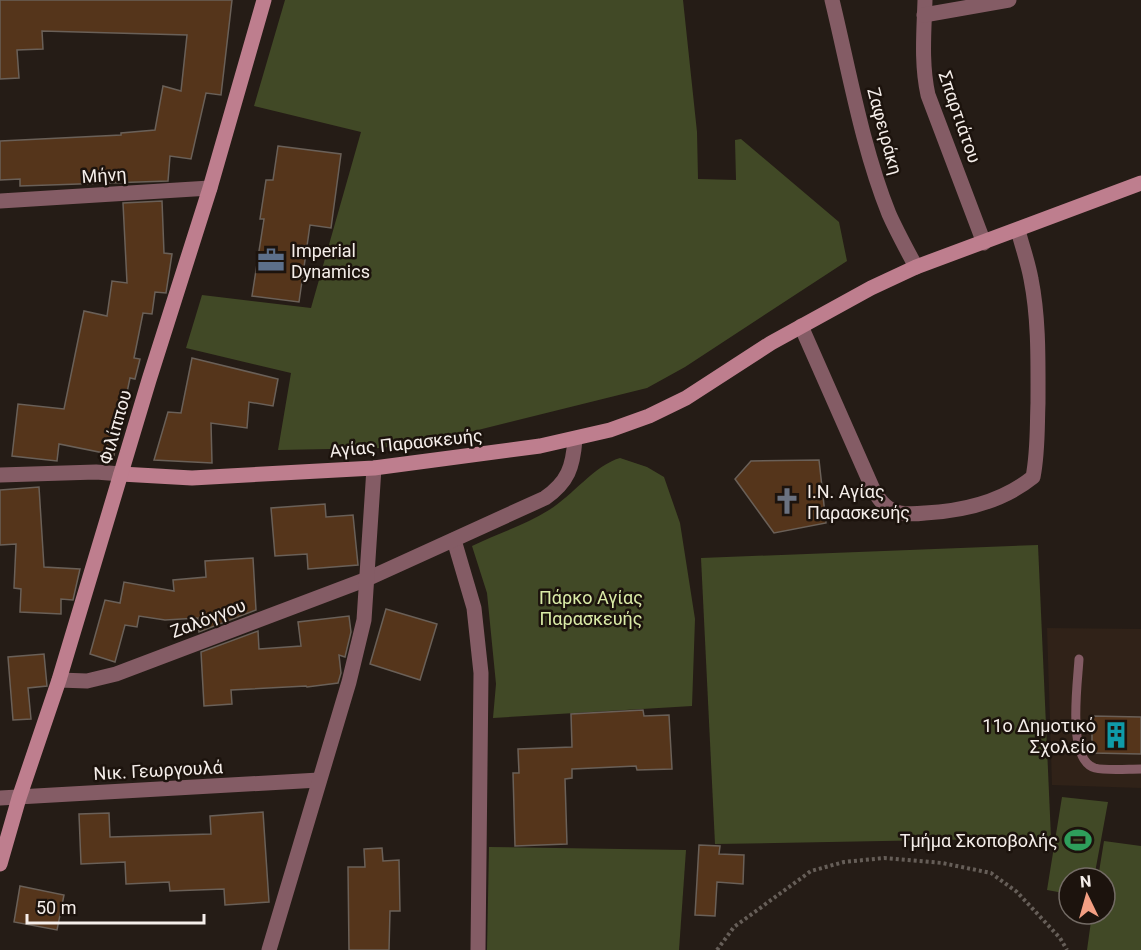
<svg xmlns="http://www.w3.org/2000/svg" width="1141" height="950" font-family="Roboto,sans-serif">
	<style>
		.built { fill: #302218 }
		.green { fill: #414926 }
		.building { fill: #55351b; stroke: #6a6058; stroke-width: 1.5 }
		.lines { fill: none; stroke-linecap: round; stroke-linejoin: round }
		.path { stroke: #665e58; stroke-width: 4; stroke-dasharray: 3 3; stroke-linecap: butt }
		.lane { stroke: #845c65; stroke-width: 9 }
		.street { stroke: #845c65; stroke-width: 15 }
		.secondary { stroke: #be7e8e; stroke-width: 15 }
		.labels { text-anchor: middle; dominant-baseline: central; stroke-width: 5; stroke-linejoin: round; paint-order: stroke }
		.street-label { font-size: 18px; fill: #f5eeea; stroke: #1c130d }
		.poi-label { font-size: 18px; fill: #f5eeea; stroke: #1c130d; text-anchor: start }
		.park-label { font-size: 18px; fill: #daeba7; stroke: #1c130d }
	</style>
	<rect width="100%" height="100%" fill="#251c16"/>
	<polygon class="built" points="1047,628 1141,629 1141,788 1052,785"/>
	<g class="green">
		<polygon points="285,0 683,0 697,132 698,179 736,180 735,140 741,139 839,222 847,261 685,367 647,388 470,432 382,448 278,450 291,373 186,348 202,295 311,308 361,132 254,106"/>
		<path d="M620,458L647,467L664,477L680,523L695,619L692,706L493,718L496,684L487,593L472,546C497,534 525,525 549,510C572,496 595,465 620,458Z"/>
		<polygon points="1038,545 1051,838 715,844 701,558"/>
		<polygon points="1062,797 1108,802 1094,878 1069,878 1069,894 1047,890"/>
		<polygon points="1104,841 1141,846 1141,950 1087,950 1092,914 1105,914 1105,878 1098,878"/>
		<polygon points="489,847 686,850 679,950 487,950"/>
	</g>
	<g class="building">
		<polygon points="0,0 232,0 221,95 206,93 191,159 170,156 168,181 20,186 20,179 0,180 0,141 121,135 121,133 155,130 163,86 181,91 187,35 42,31 43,49 17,50 19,78 0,79"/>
		<polygon points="278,146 341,154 331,228 310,225 299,302 252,296 264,219 260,219 266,180 273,180"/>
		<polygon points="162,201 164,253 172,254 166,293 155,292 152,314 143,313 134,358 140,359 135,379 130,378 114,455 59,444 57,461 12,456 18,404 64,409 84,311 107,316 112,281 127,283 123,203"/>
		<polygon points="192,358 278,379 273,406 249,402 247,428 211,423 212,463 154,460 168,412 181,413"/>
		<polygon points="819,460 826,523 774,533 735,479 751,461"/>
		<polygon points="39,487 44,567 80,569 73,600 61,599 61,614 20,612 21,589 14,588 16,544 0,545 0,490"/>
		<polygon points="325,504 326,517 353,515 358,565 308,569 307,554 275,556 271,508"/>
		<polygon points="253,558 256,610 199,632 198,618 165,620 139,616 137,627 125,625 115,662 90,654 105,600 120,603 124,582 174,591 173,580 206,577 205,561"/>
		<polygon points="386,609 437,624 420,680 370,664"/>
		<polygon points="349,616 351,632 345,657 339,655 341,673 338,683 307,687 306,686 231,690 232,704 204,706 201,652 258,631 259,649 301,646 298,622"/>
		<polygon points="44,654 47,686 28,688 31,719 13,720 8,657"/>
		<polygon points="643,710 644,716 669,715 672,769 637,770 636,766 572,769 572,778 565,779 567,844 515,846 513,773 519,773 518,749 572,747 571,714"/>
		<polygon points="1092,716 1141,717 1141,754 1092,753"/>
		<polygon points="263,812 269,902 225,905 224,889 170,891 169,882 126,884 125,862 81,864 79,814 109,813 110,837 211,834 210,816"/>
		<polygon points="699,845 720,846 719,854 744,855 743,884 717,882 715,916 695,915"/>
		<polygon points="382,848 383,861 399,860 400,911 390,911 389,950 349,950 348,867 365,867 364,849"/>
		<polygon points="20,886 64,895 57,930 14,922"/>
	</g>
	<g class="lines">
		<polyline class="path" points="717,950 734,927 811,871 844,862 884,858 942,863 991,873 1017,892 1060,938 1067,950"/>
		<path class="lane" d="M1079,659C1078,681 1066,760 1095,768C1107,771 1128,769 1141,769"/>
		<g class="street">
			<path d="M832,0C849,70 862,147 889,214C897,232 907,250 916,267"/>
			<path d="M925,0C924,32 921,63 928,95L984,243"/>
			<polyline points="924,15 1009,0"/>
			<polyline points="0,201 210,188"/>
			<path d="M801,326L872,487C878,498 884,508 897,512C906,515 916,514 925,513C963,511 1002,502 1033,477C1038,452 1037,428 1038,403C1038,362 1039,319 1031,279C1028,262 1022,246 1018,230"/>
			<polyline points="0,475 96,472 121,474"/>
			<polyline points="454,540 474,608 481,673 478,950"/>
			<path d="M59,680L87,681L116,674L367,579L545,498C568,482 573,467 575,439"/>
			<polyline points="0,798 319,780"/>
			<polyline points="269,950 349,682 364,620 374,468"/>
		</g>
		<g class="secondary">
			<polyline points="121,474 192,478 374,468 540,446 610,430 649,416 686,398 771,343 871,288 916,267 1141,183"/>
			<polyline points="0,864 19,798 59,680 149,380 210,188 264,0"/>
		</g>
	</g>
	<defs>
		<symbol id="office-bare" viewBox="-9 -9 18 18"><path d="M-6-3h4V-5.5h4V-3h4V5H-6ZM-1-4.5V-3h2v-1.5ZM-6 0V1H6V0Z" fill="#5c6f8a" stroke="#1c130d" stroke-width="2.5" paint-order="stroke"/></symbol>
		<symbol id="church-bare" viewBox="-9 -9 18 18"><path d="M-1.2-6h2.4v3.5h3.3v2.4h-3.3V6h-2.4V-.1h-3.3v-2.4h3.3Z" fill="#6b7280" stroke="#1c130d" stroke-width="2.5" paint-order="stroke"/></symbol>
		<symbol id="building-bare" viewBox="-9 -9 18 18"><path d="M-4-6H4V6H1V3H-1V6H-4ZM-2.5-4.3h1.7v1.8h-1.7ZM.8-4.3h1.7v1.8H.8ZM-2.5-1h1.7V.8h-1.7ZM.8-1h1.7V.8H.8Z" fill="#0f9aa8" stroke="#1c130d" stroke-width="2.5" paint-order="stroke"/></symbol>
		<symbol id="stadium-bare" viewBox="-9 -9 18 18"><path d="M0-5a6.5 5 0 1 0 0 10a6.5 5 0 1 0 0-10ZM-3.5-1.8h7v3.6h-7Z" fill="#2e9e5b" stroke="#1c130d" stroke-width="2.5" paint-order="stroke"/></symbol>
	</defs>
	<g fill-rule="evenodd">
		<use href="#office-bare" x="252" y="241" width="38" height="38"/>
		<use href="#church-bare" x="768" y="482" width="38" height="38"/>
		<use href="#building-bare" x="1097" y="716" width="38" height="38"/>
		<use href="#stadium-bare" x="1059" y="821" width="38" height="38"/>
	</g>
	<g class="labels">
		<g class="street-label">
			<text transform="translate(960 117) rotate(71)">Σπαρτιάτου</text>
			<text transform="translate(885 131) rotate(75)">Ζαφειράκη</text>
			<text transform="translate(104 175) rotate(-4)">Μήνη</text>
			<text transform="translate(115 427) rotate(-74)">Φιλίππου</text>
			<text transform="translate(406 443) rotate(-6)">Αγίας Παρασκευής</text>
			<text transform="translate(208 618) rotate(-21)">Ζαλόγγου</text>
			<text transform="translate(158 770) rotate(-3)">Νικ. Γεωργουλά</text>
		</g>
		<g class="poi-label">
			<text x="291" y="250">Imperial<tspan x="291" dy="21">Dynamics</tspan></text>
			<text x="807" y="491">Ι.Ν. Αγίας<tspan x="807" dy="21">Παρασκευής</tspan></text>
			<text x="1096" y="725" text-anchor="end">11ο Δημοτικό<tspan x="1096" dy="21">Σχολείο</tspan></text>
			<text x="1058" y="840" text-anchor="end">Τμήμα Σκοποβολής</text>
		</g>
		<g class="park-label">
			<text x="591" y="597">Πάρκο Αγίας<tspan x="591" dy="21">Παρασκευής</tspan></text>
		</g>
	</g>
	<g transform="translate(1087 896) rotate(355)"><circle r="28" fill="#1c130d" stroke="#736b65" stroke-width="1.5"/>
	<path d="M0-4.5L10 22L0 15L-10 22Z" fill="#f39f83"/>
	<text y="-9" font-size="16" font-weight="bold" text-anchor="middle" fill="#f5eeea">N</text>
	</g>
	<path d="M27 914v9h177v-9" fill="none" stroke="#f5eeea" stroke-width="3"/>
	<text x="36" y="914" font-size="18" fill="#f5eeea" stroke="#1c130d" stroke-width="4.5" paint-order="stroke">50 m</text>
</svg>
